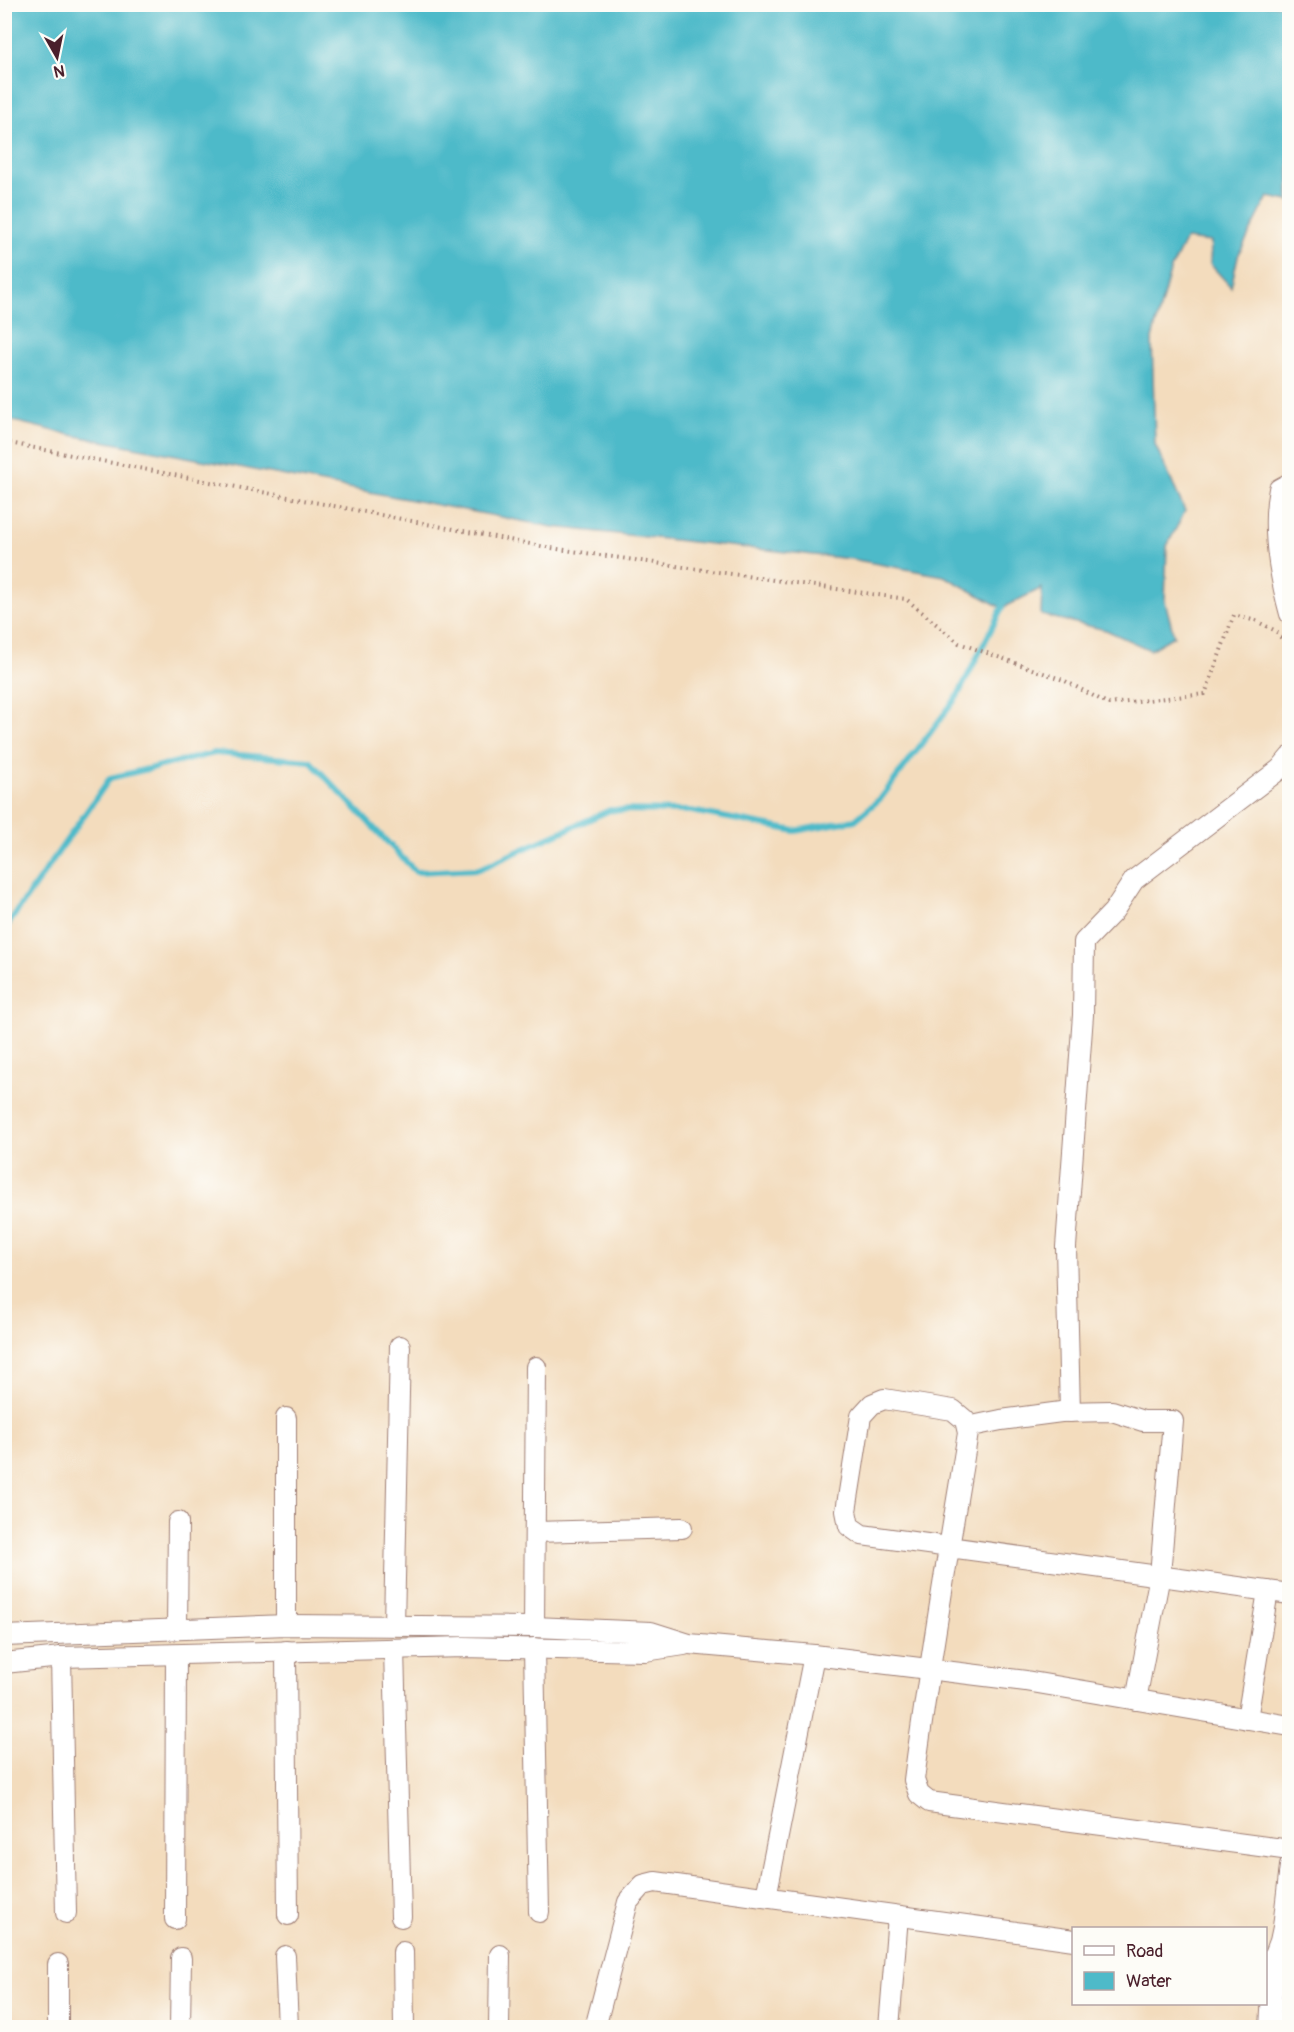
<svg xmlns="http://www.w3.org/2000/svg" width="1294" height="2032" font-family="Pangolin,sans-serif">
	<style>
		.water { fill: #4ebac9; stroke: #4c6c7a; stroke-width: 1.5 }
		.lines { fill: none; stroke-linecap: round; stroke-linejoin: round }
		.stream { stroke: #4ebac9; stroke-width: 6 }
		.minor-casing { stroke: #9e7e74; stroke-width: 22 }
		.path { stroke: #9e7e74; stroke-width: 4; stroke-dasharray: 1.5 4.5; stroke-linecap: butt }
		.minor { stroke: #fff; stroke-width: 20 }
	</style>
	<rect width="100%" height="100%" fill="#fdfcf7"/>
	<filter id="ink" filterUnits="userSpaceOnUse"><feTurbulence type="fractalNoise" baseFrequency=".0167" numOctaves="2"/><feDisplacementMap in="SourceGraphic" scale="12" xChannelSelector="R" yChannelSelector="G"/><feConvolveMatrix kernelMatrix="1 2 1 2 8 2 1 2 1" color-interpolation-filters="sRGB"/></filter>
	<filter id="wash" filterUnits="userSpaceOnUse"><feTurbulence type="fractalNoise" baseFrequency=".008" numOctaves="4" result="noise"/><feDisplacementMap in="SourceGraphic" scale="24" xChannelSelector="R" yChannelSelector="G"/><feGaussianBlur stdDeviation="1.35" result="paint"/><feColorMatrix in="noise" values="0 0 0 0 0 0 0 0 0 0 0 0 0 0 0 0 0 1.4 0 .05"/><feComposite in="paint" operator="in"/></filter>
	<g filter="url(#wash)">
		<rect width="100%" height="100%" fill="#f3dcbd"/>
		<polygon class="water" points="5,4 1289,5 1289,201 1268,197 1238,256 1231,287 1210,264 1211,242 1186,239 1170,271 1152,339 1155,444 1185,511 1167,546 1165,601 1174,636 1150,650 1106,630 1041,615 1042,588 1002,608 944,576 851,559 553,527 71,435 5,419"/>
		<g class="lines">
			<polyline class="stream" points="4,930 110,778 215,753 310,761 416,872 479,869 610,810 691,811 795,831 855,820 881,798 957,697 1002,608"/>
		</g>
	</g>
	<g filter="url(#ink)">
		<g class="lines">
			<defs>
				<g id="minor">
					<path d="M1290,483L1279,489C1271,527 1280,577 1290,614"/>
					<polyline points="1070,1412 1066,1247 1083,1015 1084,942 1113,912 1134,880 1280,769 1290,757"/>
					<polyline points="286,1418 286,1625"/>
					<polyline points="967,1427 1001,1420 1061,1412 1112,1411 1143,1421 1173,1421 1160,1575 1136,1700"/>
					<polyline points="535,1532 682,1528"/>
					<path d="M1290,1594L862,1535L849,1526L846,1511L861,1416L872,1404L884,1399L953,1410L965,1420L968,1433C949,1548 929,1664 914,1780L919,1794L929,1802L1290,1850"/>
					<polyline points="394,1625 400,1346"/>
					<polyline points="534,1627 536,1367"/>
					<polyline points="177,1629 178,1522"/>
					<polyline points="4,1636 286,1625 534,1627 651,1632 689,1644 814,1655 1026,1681 1290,1726"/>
					<polyline points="534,1648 539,1912"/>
					<polyline points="394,1649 401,1917"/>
					<polyline points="286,1651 288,1915"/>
					<polyline points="61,1657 66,1913"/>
					<polyline points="4,1663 61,1657 464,1647 645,1651 684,1645"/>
					<polyline points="1247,1719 1268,1591"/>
					<polyline points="766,1897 814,1655"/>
					<polyline points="175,1919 176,1655"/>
					<polyline points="403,1952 404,2028"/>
					<polyline points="285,1956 288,2028"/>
					<polyline points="1266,1961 1274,1957 1280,1941 1283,1927 1290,1866"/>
					<polyline points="58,1964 58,2028"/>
					<polyline points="180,2028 181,1958"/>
					<polyline points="499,2028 500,1955"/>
					<polyline points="595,2028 628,1902 643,1885 655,1882 1074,1940"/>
					<polyline points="889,2028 898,1916"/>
					<polyline points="1270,2028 1274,1957"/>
				</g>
			</defs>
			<use href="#minor" class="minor-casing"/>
			<polyline class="path" points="4,442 551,548 906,599 959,643 1063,680 1109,704 1205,694 1234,615 1256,621 1276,631 1290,650"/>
			<use href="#minor" class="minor"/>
		</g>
	</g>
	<rect width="1294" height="2032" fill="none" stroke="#fdfcf7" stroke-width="24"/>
	<rect x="1072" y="1927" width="195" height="78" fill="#fdfcf7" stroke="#b5a4a5" stroke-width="1.5"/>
	<rect x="1084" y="1946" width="30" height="9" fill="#ffffff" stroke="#b5a4a5" stroke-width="1.5"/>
	<text x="1126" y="1957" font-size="18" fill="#4a1f2b">Road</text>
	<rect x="1084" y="1972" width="30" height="18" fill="#4ebac9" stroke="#b5a4a5" stroke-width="1.5"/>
	<text x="1126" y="1987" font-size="18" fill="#4a1f2b">Water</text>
	<g transform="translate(57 57) rotate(171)" stroke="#fdfcf7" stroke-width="4.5" paint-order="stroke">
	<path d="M0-4.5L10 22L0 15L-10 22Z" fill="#4a1f2b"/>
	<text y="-9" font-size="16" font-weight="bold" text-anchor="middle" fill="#4a1f2b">N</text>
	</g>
</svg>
